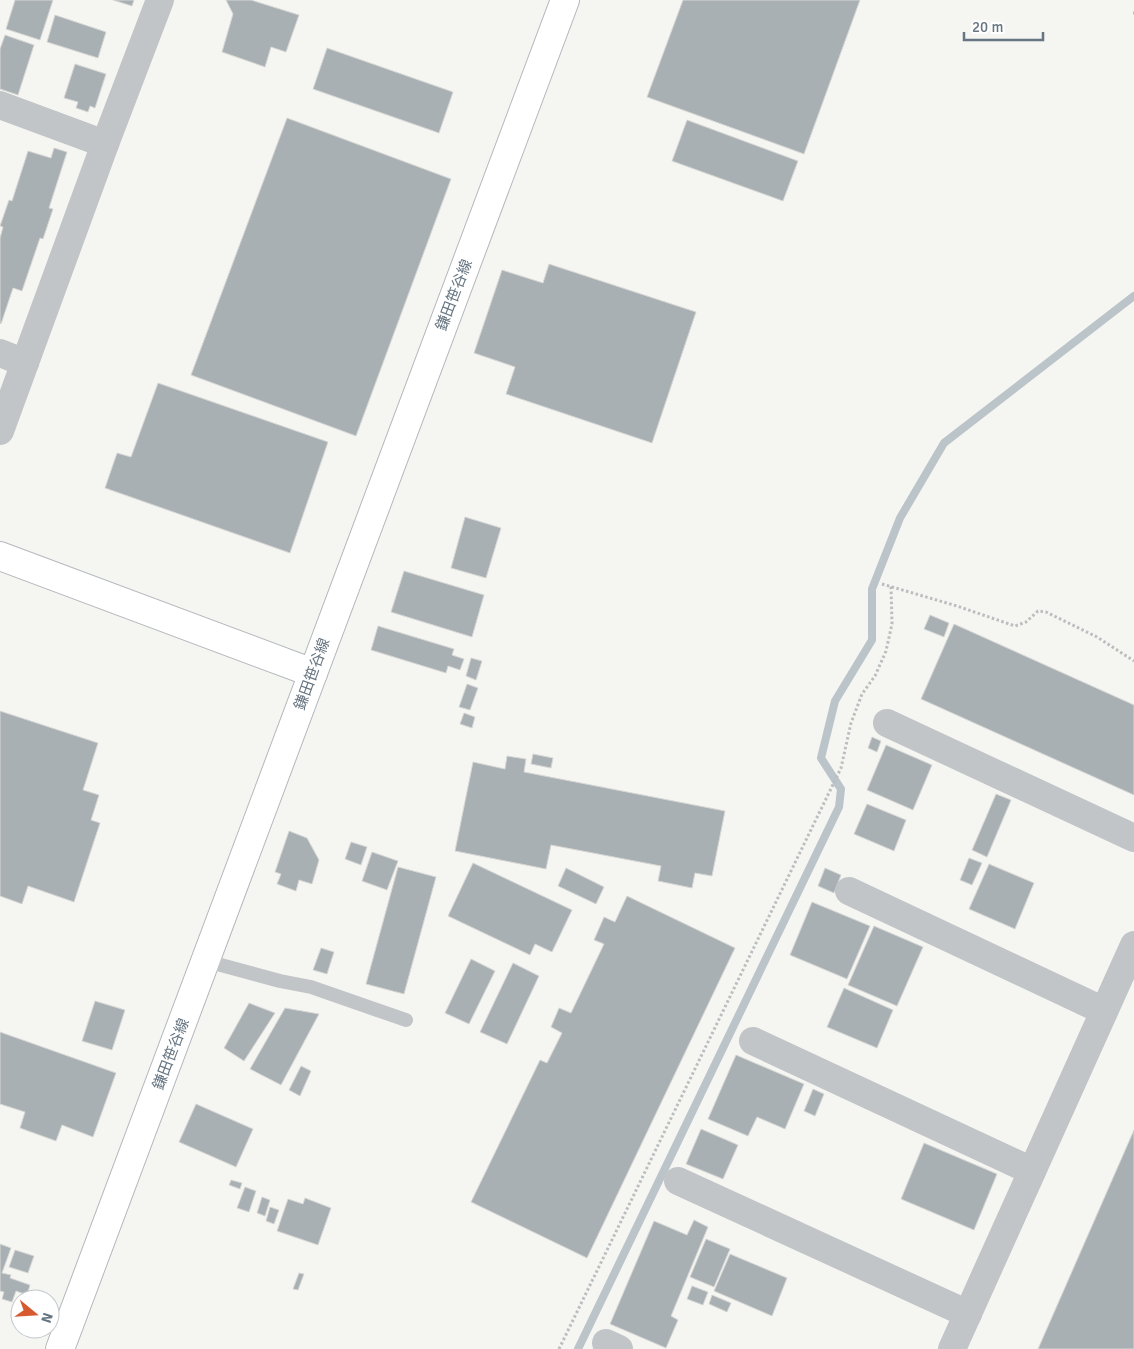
<svg xmlns="http://www.w3.org/2000/svg" width="1134" height="1349" font-family="Signika,'Noto Sans JP',sans-serif">
	<style>
		.lines { fill: none; stroke-linecap: round; stroke-linejoin: round }
		.stream { stroke: #bbc4c9; stroke-width: 8 }
		.building { fill: #a8b0b4; stroke: #d7d7d5 }
		.secondary-casing { stroke: #b4b8bc; stroke-width: 30 }
		.path { stroke: #bbbdbf; stroke-width: 3; stroke-dasharray: 2.5 2.5; stroke-linecap: butt }
		.lane { stroke: #c1c5c8; stroke-width: 14 }
		.street { stroke: #c1c5c8; stroke-width: 28 }
		.secondary { stroke: #fff; stroke-width: 28 }
		.labels { text-anchor: middle; dominant-baseline: central; stroke-width: 5; stroke-linejoin: round; paint-order: stroke }
		.street-label { font-size: 15px; fill: #667581; stroke: #fff }
	</style>
	<rect width="100%" height="100%" fill="#f5f5f2"/>
	<g class="lines">
		<polyline class="stream" points="578,1349 839,807 841,789 821,758 835,701 872,640 872,589 900,518 944,443 1134,296"/>
	</g>
	<g class="building">
		<polygon points="15,0 53,0 40,40 6,29"/>
		<polygon points="113,0 134,0 132,6"/>
		<polygon points="226,0 251,0 299,15 286,52 271,47 265,67 222,52 233,14"/>
		<polygon points="683,0 860,0 804,154 647,97"/>
		<polygon points="55,15 106,32 98,58 47,42"/>
		<polygon points="5,35 34,45 18,95 0,89 0,49"/>
		<polygon points="327,48 453,92 439,133 313,89"/>
		<polygon points="75,64 106,74 95,108 90,106 88,112 76,108 78,102 64,98"/>
		<polygon points="287,118 451,179 356,436 191,375"/>
		<polygon points="687,120 798,161 783,201 672,161"/>
		<polygon points="54,148 67,152 49,208 53,209 43,239 40,238 22,291 13,288 1,324 0,323 0,238 3,227 0,226 9,200 12,201 28,151 51,158"/>
		<polygon points="549,264 696,312 652,443 506,394 515,367 474,353 502,270 543,283"/>
		<polygon points="158,383 328,442 290,553 105,488 117,453 131,457"/>
		<polygon points="465,517 501,528 486,578 451,568"/>
		<polygon points="404,571 484,595 472,637 391,612"/>
		<polygon points="930,615 949,623 944,637 924,629"/>
		<polygon points="954,624 1134,705 1134,795 921,699"/>
		<polygon points="378,626 454,649 452,655 464,659 460,670 448,666 446,673 371,650"/>
		<polygon points="471,658 482,661 476,680 466,676"/>
		<polygon points="467,684 478,688 470,710 459,707"/>
		<polygon points="0,711 98,743 83,790 99,795 91,820 100,823 74,902 28,886 22,904 0,896"/>
		<polygon points="464,713 475,717 472,728 460,724"/>
		<polygon points="872,737 881,741 877,752 868,748"/>
		<polygon points="886,745 932,765 913,810 867,790"/>
		<polygon points="533,754 553,758 551,768 531,764"/>
		<polygon points="507,756 526,759 524,772 725,811 712,876 695,873 692,888 658,881 661,866 551,845 546,869 455,851 473,762 505,769"/>
		<polygon points="996,794 1011,800 987,857 972,850"/>
		<polygon points="867,804 906,820 894,851 854,834"/>
		<polygon points="289,831 307,838 319,860 312,884 299,880 296,891 277,884 281,874 275,872"/>
		<polygon points="351,842 367,847 361,865 345,859"/>
		<polygon points="372,852 398,861 387,890 362,881"/>
		<polygon points="969,858 982,863 972,885 960,880"/>
		<polygon points="473,863 572,910 552,952 535,944 530,955 448,916"/>
		<polygon points="989,864 1034,883 1015,929 969,909"/>
		<polygon points="398,867 436,877 404,994 366,984"/>
		<polygon points="566,868 604,887 596,904 558,886"/>
		<polygon points="825,868 841,875 834,893 818,886"/>
		<polygon points="627,896 735,948 587,1258 471,1202 540,1060 547,1063 562,1033 551,1027 559,1008 571,1013 604,944 594,940 604,917 615,922"/>
		<polygon points="812,902 870,926 847,979 790,955"/>
		<polygon points="874,926 923,947 897,1006 848,985"/>
		<polygon points="321,948 334,952 327,974 313,970"/>
		<polygon points="471,959 495,971 469,1024 445,1013"/>
		<polygon points="513,963 539,976 507,1044 480,1032"/>
		<polygon points="844,988 893,1010 877,1048 827,1027"/>
		<polygon points="95,1001 125,1010 112,1050 82,1041"/>
		<polygon points="249,1003 275,1013 244,1061 224,1048"/>
		<polygon points="285,1008 319,1014 281,1085 250,1069"/>
		<polygon points="0,1032 116,1073 93,1137 62,1125 56,1141 20,1128 25,1112 0,1104"/>
		<polygon points="736,1055 804,1084 785,1129 757,1117 748,1136 708,1119"/>
		<polygon points="301,1066 311,1071 300,1096 289,1090"/>
		<polygon points="813,1089 824,1094 815,1116 804,1111"/>
		<polygon points="196,1104 253,1129 236,1167 179,1142"/>
		<polygon points="701,1129 738,1145 723,1179 686,1164"/>
		<polygon points="1134,1130 1134,1349 1038,1349"/>
		<polygon points="924,1143 997,1174 974,1230 901,1199"/>
		<polygon points="231,1180 242,1183 240,1189 229,1185"/>
		<polygon points="245,1187 256,1191 249,1212 237,1208"/>
		<polygon points="262,1197 270,1200 265,1216 257,1213"/>
		<polygon points="305,1198 331,1208 318,1245 277,1231 288,1199 303,1204"/>
		<polygon points="270,1207 279,1210 274,1224 266,1221"/>
		<polygon points="694,1220 708,1227 671,1316 678,1320 666,1348 610,1324 654,1221 687,1235"/>
		<polygon points="706,1239 730,1249 714,1287 690,1277"/>
		<polygon points="0,1244 11,1248 2,1273 11,1275 10,1278 30,1285 27,1295 16,1291 12,1302 2,1299 4,1292 0,1291"/>
		<polygon points="15,1250 34,1256 28,1273 9,1267"/>
		<polygon points="730,1254 787,1278 772,1316 714,1291"/>
		<polygon points="299,1273 304,1274 298,1290 293,1289"/>
		<polygon points="692,1286 708,1292 703,1305 687,1299"/>
		<polygon points="712,1295 731,1303 727,1312 709,1304"/>
	</g>
	<g class="lines">
		<defs>
			<g id="secondary">
				<polyline points="0,556 313,673"/>
				<polyline points="60,1349 565,0"/>
			</g>
		</defs>
		<use href="#secondary" class="secondary-casing"/>
		<g class="path">
			<polyline points="1133,13 1134,13"/>
			<polyline points="882,584 957,606 1015,626 1026,622 1038,611 1046,612 1097,637 1134,661"/>
			<polyline points="559,1349 841,768 851,723 862,694 875,676 886,651 892,624 891,586"/>
		</g>
		<polyline class="lane" points="206,961 280,981 311,987 406,1020"/>
		<g class="street">
			<polyline points="0,105 105,144"/>
			<polyline points="0,353 25,363"/>
			<polyline points="0,431 105,144 160,0"/>
			<polyline points="887,723 1134,838"/>
			<polyline points="849,891 1104,1011"/>
			<polyline points="753,1041 1032,1171"/>
			<polyline points="678,1181 968,1314"/>
			<polyline points="606,1343 619,1349"/>
			<polyline points="952,1349 1134,945"/>
		</g>
		<use href="#secondary" class="secondary"/>
	</g>
	<g class="labels">
		<g class="street-label">
			<text transform="translate(454 295) rotate(-69)">鎌田笹谷線</text>
			<text transform="translate(312 674) rotate(-70)">鎌田笹谷線</text>
			<text transform="translate(171 1054) rotate(-69)">鎌田笹谷線</text>
		</g>
	</g>
	<g transform="translate(35 1314) rotate(108)"><circle r="24" fill="#ffffff" stroke="#c2c8cd"/>
	<path d="M0-4L9 19L0 12L-9 19Z" fill="#d75930"/>
	<text y="-8" font-size="14" font-weight="bold" text-anchor="middle" fill="#667581">N</text>
	</g>
	<path d="M964 32v8h79v-8" fill="none" stroke="#667581" stroke-width="2.5"/>
	<text x="972" y="32" font-size="15" fill="#667581" stroke="#ffffff" stroke-width="4" paint-order="stroke">20 m</text>
</svg>
